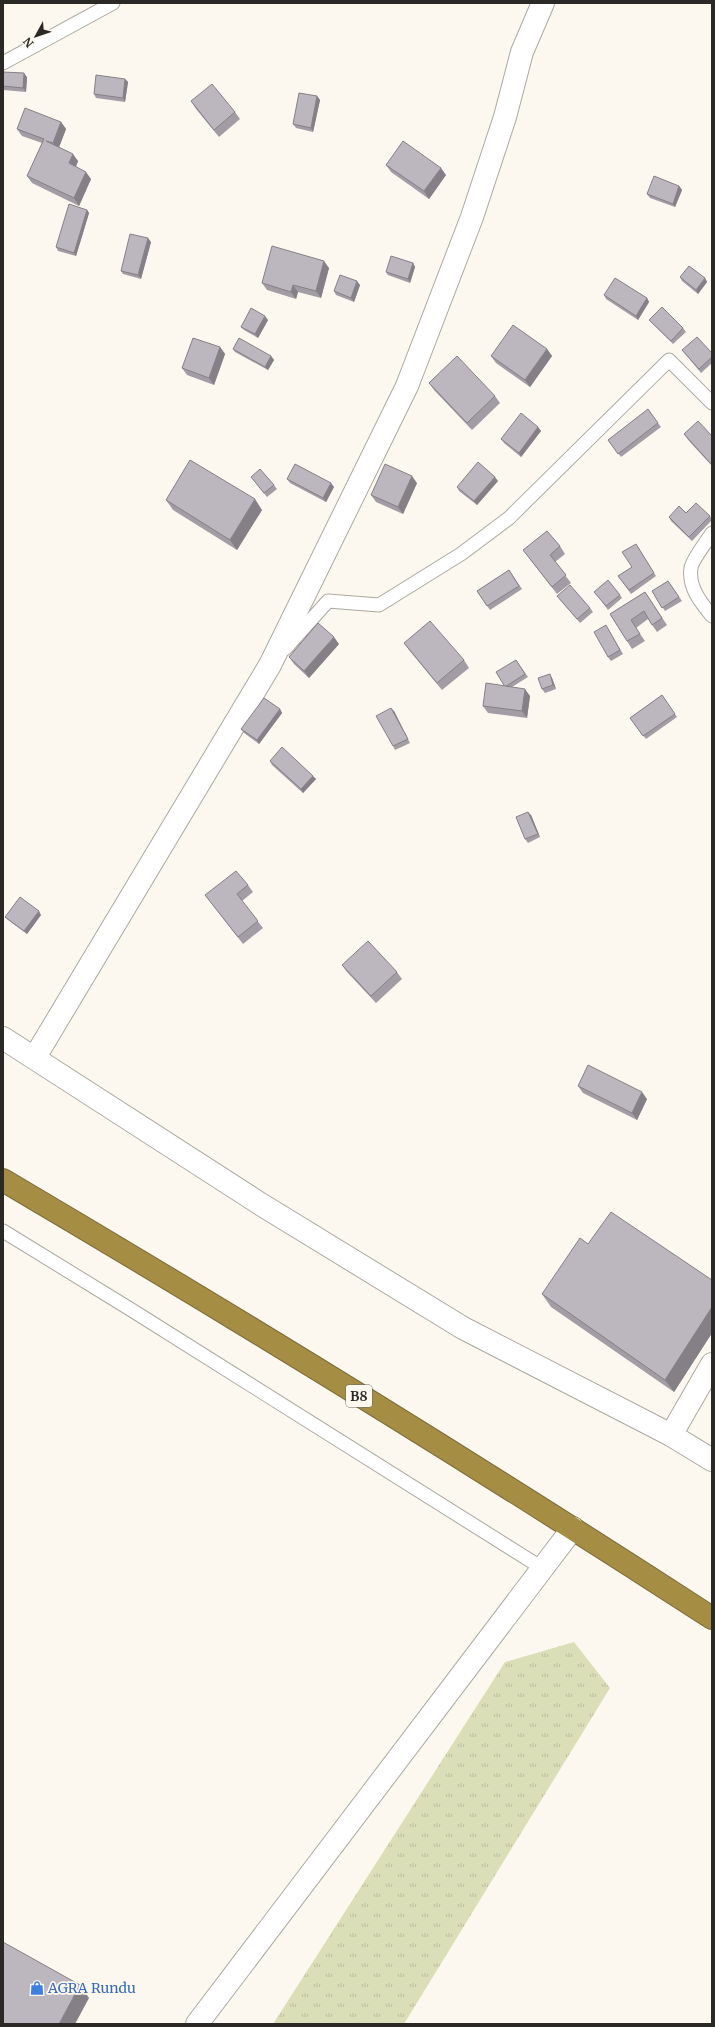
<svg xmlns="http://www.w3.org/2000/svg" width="715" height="2027" font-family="Merriweather,serif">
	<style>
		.grass { fill: url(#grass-tufts) }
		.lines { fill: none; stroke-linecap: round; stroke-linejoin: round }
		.lane-casing { stroke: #aca8a0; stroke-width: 15 }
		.street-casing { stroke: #aca8a0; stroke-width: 24 }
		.highway-casing { stroke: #7b6a39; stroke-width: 24 }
		.lane { stroke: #fff; stroke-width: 13 }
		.street { stroke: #fff; stroke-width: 22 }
		.highway { stroke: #a68d44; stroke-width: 22 }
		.wall { fill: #a29da4 }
		.shaded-wall { fill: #848086 }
		.building { fill: #bcb7bf; stroke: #848086 }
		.labels { text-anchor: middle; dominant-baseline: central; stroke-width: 3.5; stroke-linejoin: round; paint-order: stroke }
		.shield { fill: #fdf8ef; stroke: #696762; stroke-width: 1 }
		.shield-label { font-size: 13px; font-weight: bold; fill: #2a2925 }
		.shop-label { font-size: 14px; fill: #366cbe; stroke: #fdf8ef; text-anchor: start }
	</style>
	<defs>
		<pattern id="grass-tufts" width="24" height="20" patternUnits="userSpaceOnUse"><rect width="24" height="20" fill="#dadfb8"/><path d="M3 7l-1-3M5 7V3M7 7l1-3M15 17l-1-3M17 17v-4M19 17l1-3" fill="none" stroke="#bbbf9e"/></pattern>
	</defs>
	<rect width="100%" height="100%" fill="#fdf8ef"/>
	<polygon class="grass" points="574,1642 610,1688 404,2024 273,2024 505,1662"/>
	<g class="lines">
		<defs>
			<g id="lane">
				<polyline points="3,63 113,3"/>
				<path d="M712,533C707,541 692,560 691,568C688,587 701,603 712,616"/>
				<polyline points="285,649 328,601 379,605 461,554 509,518 669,360 712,403"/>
				<polyline points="3,1231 130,1309 542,1568"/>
			</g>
			<g id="street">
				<polyline points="3,1038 262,1205 463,1328 671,1435 712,1460"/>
				<polyline points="35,1057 270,665 407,386 472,217 505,117 522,52 543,3"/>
				<polyline points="671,1435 712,1364"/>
				<polyline points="197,2024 573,1528"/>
			</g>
			<path id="highway" d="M3,1180C242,1321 479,1467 712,1618"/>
		</defs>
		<use href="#lane" class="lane-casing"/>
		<use href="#street" class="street-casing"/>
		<use href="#highway" class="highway-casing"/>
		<use href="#lane" class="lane"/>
		<use href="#street" class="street"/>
		<use href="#highway" class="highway"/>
	</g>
	<g class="wall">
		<polygon points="3,72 27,77 26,92 3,90"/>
		<polygon points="125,79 128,82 125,102 96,98 94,94"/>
		<polygon points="317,96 320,100 313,132 296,128 293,124"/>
		<polygon points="191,101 235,112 240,119 219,137 196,109"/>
		<polygon points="61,122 66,129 59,147 78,161 76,167 91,179 79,206 32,183 27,176 42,143 22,136 17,129"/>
		<polygon points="386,165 446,175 429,199 391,172"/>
		<polygon points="679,186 682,190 675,207 650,198 647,194"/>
		<polygon points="87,210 89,213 76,256 58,251 56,247"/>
		<polygon points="151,242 141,279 123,274 121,271"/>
		<polygon points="413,263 415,267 410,283 388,275 386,272"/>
		<polygon points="329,268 321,298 298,292 296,299 267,290 262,283"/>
		<polygon points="680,277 705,278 707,282 698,294 682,281"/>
		<polygon points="360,285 354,302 336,295 334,291"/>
		<polygon points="604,295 647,298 649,302 638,320 606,299"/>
		<polygon points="268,320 258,338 244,330 241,327"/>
		<polygon points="649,320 683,328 686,332 673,344"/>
		<polygon points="220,347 225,354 214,385 187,375 182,368"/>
		<polygon points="233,349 271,356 274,360 268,370 235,352"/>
		<polygon points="547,349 552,356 530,387 496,363 491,356"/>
		<polygon points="682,350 712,353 712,363 701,373"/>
		<polygon points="429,383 495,396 500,403 472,430 434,390"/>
		<polygon points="658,423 661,427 621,457 608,440"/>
		<polygon points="538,427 541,431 521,457 504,443 501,439"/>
		<polygon points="684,434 712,436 712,466 689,441"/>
		<polygon points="251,477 274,485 277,489 267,497"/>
		<polygon points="287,479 334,487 326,502 290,483"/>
		<polygon points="498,481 477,505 459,491 457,487"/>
		<polygon points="417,483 403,514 376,502 371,495"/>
		<polygon points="166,500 262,510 237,550 173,510"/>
		<polygon points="686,513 710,516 712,520 692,541 671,521 669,517"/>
		<polygon points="636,544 656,576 631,594 618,576 632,567"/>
		<polygon points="560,546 565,554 555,562 571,583 557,594 523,550"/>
		<polygon points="509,570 522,589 490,610 477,591"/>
		<polygon points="668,581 682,601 665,611 652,591"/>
		<polygon points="645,592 667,625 657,632 648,619 636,628 645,641 632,649 610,614"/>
		<polygon points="597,595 620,595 622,598 608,610"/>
		<polygon points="557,596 590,608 593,612 580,623"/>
		<polygon points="608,629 623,654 611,661 608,657"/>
		<polygon points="404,643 464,660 469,668 442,690 409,650"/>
		<polygon points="339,644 309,678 294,664 289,657"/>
		<polygon points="516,660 528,677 512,687 530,696 527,718 488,713 483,706 505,686"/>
		<polygon points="552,678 556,689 545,693 542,689"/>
		<polygon points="662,695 677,717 646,739 630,718"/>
		<polygon points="280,709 282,713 259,744 244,733 241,729"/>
		<polygon points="394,711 410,743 395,750 393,746"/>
		<polygon points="270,761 316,779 303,793 272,765"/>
		<polygon points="531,815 540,837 528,843 525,839"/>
		<polygon points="248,885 253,892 242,901 263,928 243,944 205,895"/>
		<polygon points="41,915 27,934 8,920 5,917"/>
		<polygon points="342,965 397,972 402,979 376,1003 347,972"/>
		<polygon points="578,1086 647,1099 637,1120 583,1093"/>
		<polygon points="588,1244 712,1280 712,1333 674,1392 551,1307 542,1294"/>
	</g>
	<g class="shaded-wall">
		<polygon points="24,73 27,77 26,92 23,88"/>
		<polygon points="125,79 128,82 125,102 123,98"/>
		<polygon points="317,96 320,100 313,132 311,128"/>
		<polygon points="61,122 66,129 58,150 53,143"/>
		<polygon points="73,154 78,161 74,171 69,163"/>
		<polygon points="441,168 446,175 429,199 424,191"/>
		<polygon points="86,172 91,179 79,206 74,198"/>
		<polygon points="679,186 682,190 675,207 673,204"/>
		<polygon points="87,210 89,213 76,256 74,253"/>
		<polygon points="148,238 151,242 141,279 138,275"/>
		<polygon points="324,261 329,268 321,298 316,291"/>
		<polygon points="413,263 415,267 410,283 408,279"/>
		<polygon points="705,278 707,282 698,294 696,290"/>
		<polygon points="357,281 360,285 354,302 351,298"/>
		<polygon points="293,285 298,292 296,299 291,292"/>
		<polygon points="647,298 649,302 638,320 636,316"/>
		<polygon points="265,316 268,320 258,338 255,334"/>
		<polygon points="220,347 225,354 214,385 209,378"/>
		<polygon points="547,349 552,356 530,387 525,380"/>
		<polygon points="271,356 274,360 268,370 265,367"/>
		<polygon points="538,427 541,431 521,457 519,453"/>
		<polygon points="412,476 417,483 403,514 398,507"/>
		<polygon points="495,477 498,481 477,505 474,501"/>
		<polygon points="331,483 334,487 326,502 323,498"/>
		<polygon points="255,499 262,510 237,550 230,540"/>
		<polygon points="334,637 339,644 309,678 304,671"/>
		<polygon points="550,674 552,678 556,689 553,685"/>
		<polygon points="525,689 530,696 527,718 522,711"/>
		<polygon points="391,708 394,711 410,743 408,739"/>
		<polygon points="280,709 282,713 259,744 257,740"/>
		<polygon points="313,776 316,779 303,793 301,789"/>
		<polygon points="528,812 531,815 540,837 538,834"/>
		<polygon points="39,911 41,915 27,934 24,931"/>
		<polygon points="642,1092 647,1099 637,1120 632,1113"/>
		<polygon points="712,1307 712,1333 674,1392 665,1380"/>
		<polygon points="80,1985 89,1998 75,2024 59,2024"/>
	</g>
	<g class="building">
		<polygon points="3,72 24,73 23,88 3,86"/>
		<polygon points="96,75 125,79 123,98 94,94"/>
		<polygon points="212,84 235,112 214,130 191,101"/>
		<polygon points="299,93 317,96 311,128 293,124"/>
		<polygon points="25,108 61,122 53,143 46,141 73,154 69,163 86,172 74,198 27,176 44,139 17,129"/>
		<polygon points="403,141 441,168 424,191 386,165"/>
		<polygon points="654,176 679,186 673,204 647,194"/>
		<polygon points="69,204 87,210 74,253 56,247"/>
		<polygon points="130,234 148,238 138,275 121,271"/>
		<polygon points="272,246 324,261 316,291 293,285 291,292 262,283"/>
		<polygon points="391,256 413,263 408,279 386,272"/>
		<polygon points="689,266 705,278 696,290 680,277"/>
		<polygon points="340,275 357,281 351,298 334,291"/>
		<polygon points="615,278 647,298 636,316 604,295"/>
		<polygon points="662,307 683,328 671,341 649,320"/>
		<polygon points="251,308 265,316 255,334 241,327"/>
		<polygon points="513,325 547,349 525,380 491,356"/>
		<polygon points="697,337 712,353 712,357 699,369 682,350"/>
		<polygon points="193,338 220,347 209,378 182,368"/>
		<polygon points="239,338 271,356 265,367 233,349"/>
		<polygon points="457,356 495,396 467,423 429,383"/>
		<polygon points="648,409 658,423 618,454 608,440"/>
		<polygon points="521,413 538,427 519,453 501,439"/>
		<polygon points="698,421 712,436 712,465 684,434"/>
		<polygon points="190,460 255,499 230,540 166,500"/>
		<polygon points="478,462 495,477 474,501 457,487"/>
		<polygon points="295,464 331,483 323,498 287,479"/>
		<polygon points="385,464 412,476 398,507 371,495"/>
		<polygon points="260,469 274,485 264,493 251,477"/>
		<polygon points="696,503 710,516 689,537 669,517 679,506 686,513"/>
		<polygon points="547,531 560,546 550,555 566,575 552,587 523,550"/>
		<polygon points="636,544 654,573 629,590 618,576 632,567 622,552"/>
		<polygon points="509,570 519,586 487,606 477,591"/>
		<polygon points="608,580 620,595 606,606 594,592"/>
		<polygon points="668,581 679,597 662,608 652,591"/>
		<polygon points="570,585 590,608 577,619 557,596"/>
		<polygon points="645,592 662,618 652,625 644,611 631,620 640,634 627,641 610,614"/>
		<polygon points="430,621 464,660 437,683 404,643"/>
		<polygon points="318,623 334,637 304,671 289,657"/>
		<polygon points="606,625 620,650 608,657 594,632"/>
		<polygon points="516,660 525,674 505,687 496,672"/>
		<polygon points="550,674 553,685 542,689 538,678"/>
		<polygon points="486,683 525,689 522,711 483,706"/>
		<polygon points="662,695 675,714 643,736 630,718"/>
		<polygon points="264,698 280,709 257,740 241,729"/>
		<polygon points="391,708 408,739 393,746 376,716"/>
		<polygon points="282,747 313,776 301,789 270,761"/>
		<polygon points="528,812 538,834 525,839 516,817"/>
		<polygon points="236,871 248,885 237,894 258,921 238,937 205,895"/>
		<polygon points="20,897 39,911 24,931 5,917"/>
		<polygon points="368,941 397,972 371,996 342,965"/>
		<polygon points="588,1065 642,1092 632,1113 578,1086"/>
		<polygon points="611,1212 712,1280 712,1307 665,1380 542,1294 580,1238 588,1244"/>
		<polygon points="3,1942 80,1985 59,2024 3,2024"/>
	</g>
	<defs>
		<symbol id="shop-bare" viewBox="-9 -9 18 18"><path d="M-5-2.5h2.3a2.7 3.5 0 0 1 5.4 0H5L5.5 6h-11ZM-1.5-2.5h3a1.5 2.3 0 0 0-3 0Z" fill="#3f7fe0" stroke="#fdf8ef" stroke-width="2.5" paint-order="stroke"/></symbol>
	</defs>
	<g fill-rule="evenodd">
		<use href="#shop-bare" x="27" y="1978" width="20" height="20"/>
	</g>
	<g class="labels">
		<rect class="shield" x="346" y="1385" width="26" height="22" rx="3"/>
		<g class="shield-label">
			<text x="359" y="1396">B8</text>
		</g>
		<g class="shop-label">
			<text x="48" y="1988">AGRA Rundu</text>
		</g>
	</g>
	<rect width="715" height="2027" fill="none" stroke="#2a2925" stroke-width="8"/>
	<g transform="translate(36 36) rotate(230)" stroke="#fdf8ef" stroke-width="3" paint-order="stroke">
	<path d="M0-3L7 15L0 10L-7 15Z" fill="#2a2925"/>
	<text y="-6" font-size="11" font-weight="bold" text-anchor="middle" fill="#2a2925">N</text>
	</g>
</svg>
